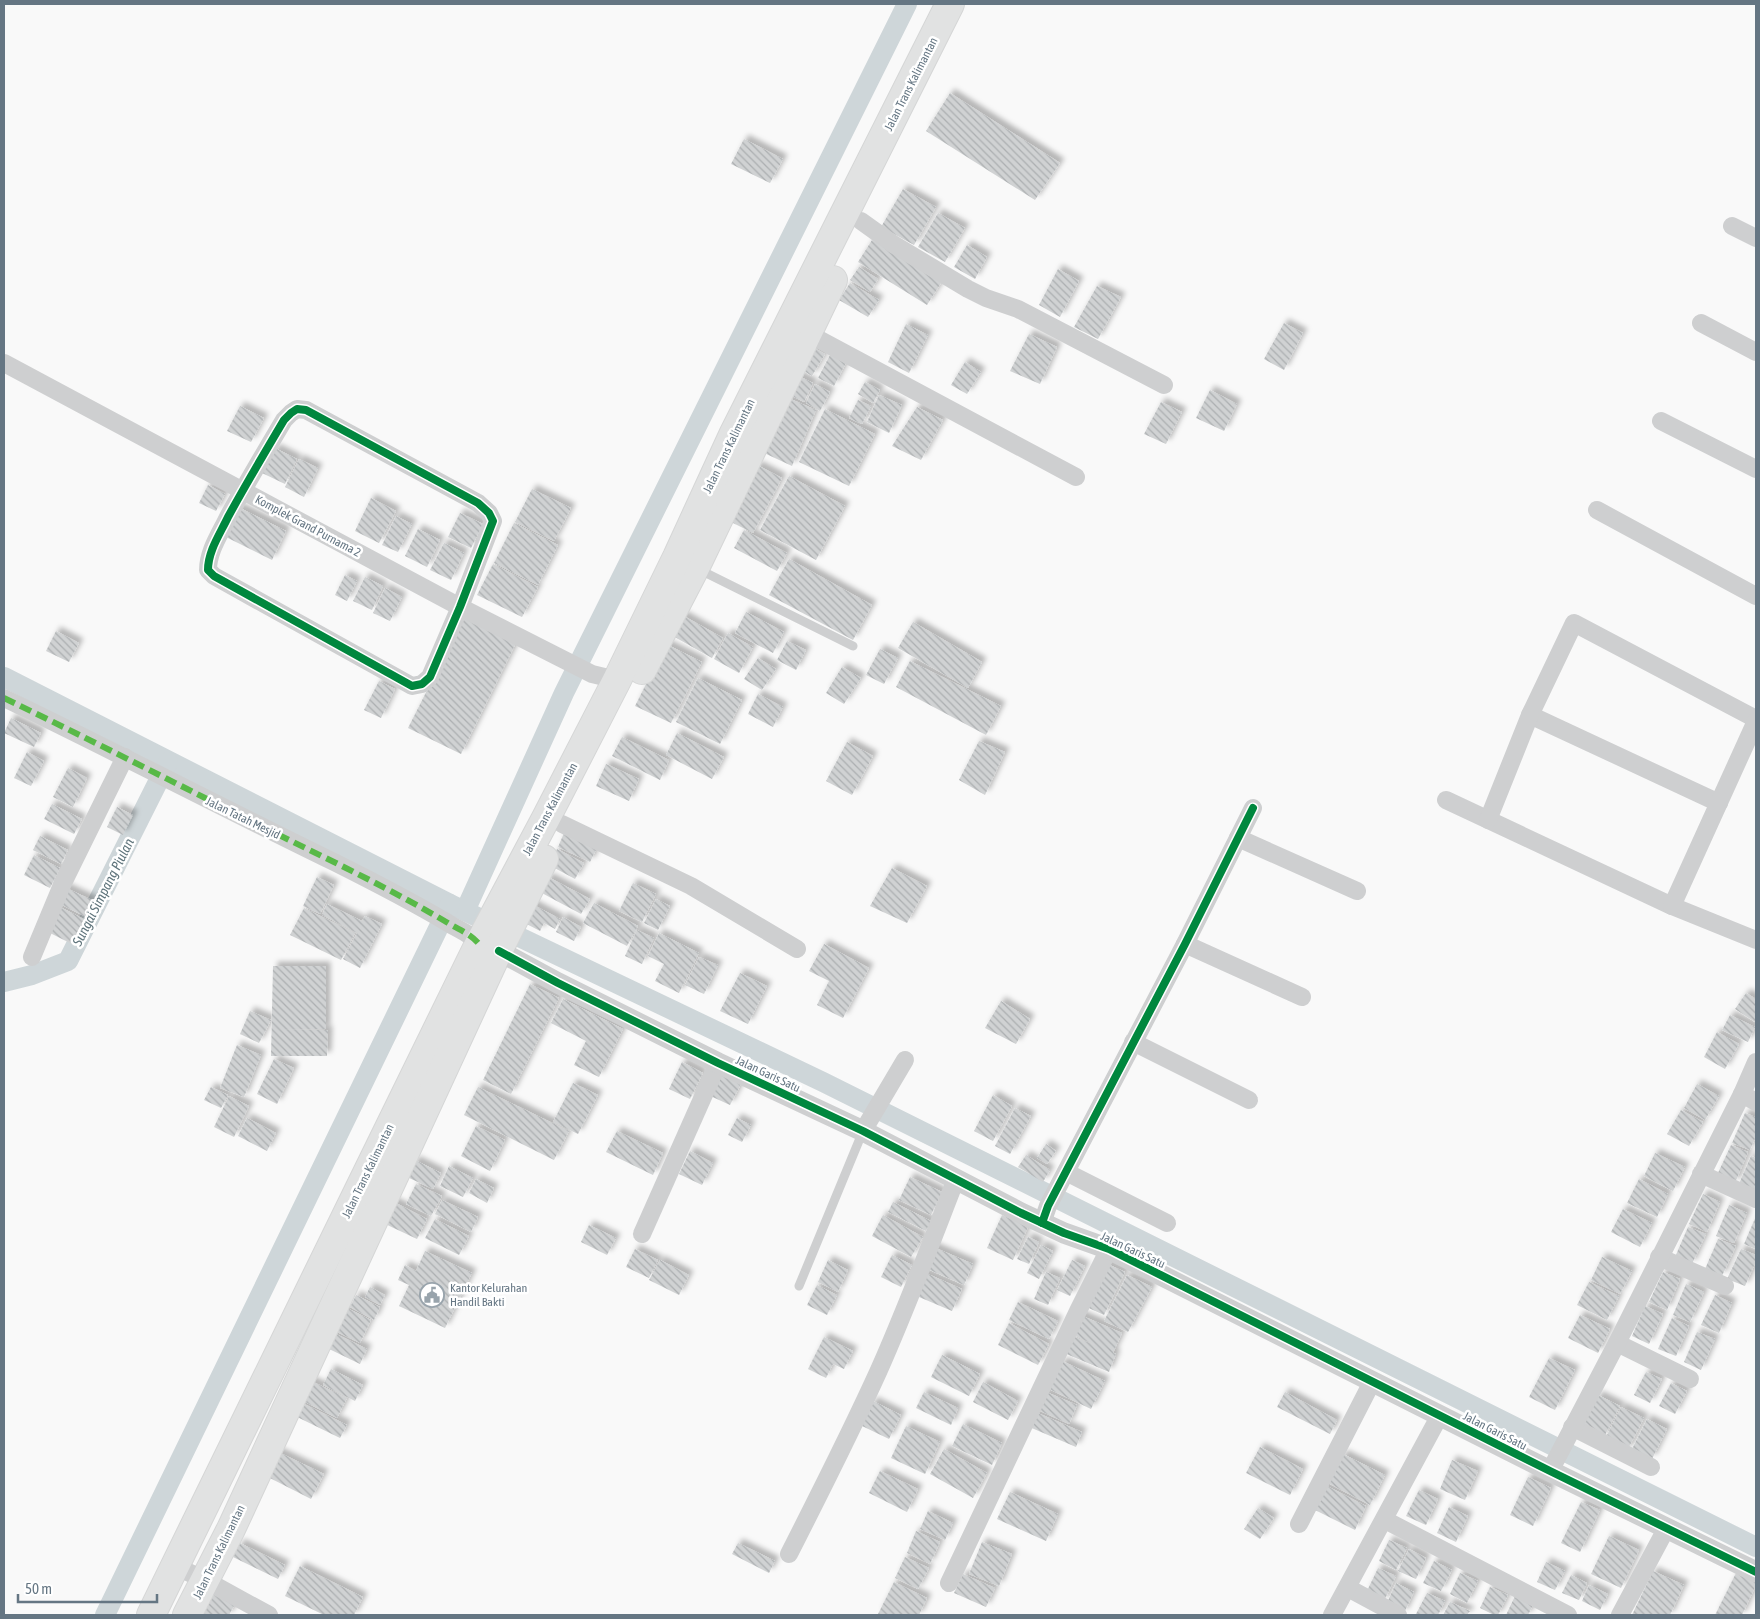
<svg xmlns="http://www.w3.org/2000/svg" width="1760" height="1619" font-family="'Asap Condensed',sans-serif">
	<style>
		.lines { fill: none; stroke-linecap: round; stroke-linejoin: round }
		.canal { stroke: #ced6d9; stroke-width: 20 }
		.building { fill: url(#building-back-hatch); filter: url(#shadow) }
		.trunk-casing { stroke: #d5d6d6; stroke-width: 30 }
		.service { stroke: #cecfd0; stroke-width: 9 }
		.minor { stroke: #cecfd0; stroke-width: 18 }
		.tertiary { stroke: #cecfd0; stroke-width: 21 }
		.trunk { stroke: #e1e2e2; stroke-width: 28 }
		.quiet { stroke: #58b947; stroke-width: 6; stroke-dasharray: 12 6; stroke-linecap: butt }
		.cycleway-casing { stroke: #fff; stroke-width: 11 }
		.cycleway { stroke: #00873e; stroke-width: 8 }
		.labels { text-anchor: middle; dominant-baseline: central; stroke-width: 5; stroke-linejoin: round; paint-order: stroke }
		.street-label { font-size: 12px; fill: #657683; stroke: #fff }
		.poi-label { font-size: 12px; fill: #657683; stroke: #fff; text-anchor: start }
		.water-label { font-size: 14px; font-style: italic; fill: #60757c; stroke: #fff }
	</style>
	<defs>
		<pattern id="building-back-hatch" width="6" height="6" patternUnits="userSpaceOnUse" patternTransform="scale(1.25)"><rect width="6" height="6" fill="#d0d2d3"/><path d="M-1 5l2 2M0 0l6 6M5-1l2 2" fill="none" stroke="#acafb1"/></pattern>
		<filter id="shadow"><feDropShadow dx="4.5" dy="-4.5" stdDeviation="2.5" flood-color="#0004"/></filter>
	</defs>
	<rect width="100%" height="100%" fill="#f9f9f9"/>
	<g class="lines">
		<g class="canal">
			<polyline points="4,677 450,904 823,1082 1756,1547"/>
			<polyline points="465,911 564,693 907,4"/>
			<polyline points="4,982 32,975 68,961 168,762"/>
			<polyline points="105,1615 450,904"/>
		</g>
	</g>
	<g class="building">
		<polygon points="950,93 1060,163 1035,200 926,131"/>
		<polygon points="744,139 783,159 770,183 731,164"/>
		<polygon points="903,189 936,207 914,245 881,227"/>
		<polygon points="938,213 965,228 945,262 918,247"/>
		<polygon points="872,240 941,283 927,305 858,262"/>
		<polygon points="967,245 987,257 975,279 954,267"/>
		<polygon points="859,267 878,279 870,292 850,280"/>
		<polygon points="1058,269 1079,281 1060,317 1039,305"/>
		<polygon points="850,283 879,300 868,317 839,300"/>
		<polygon points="1097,286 1121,297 1098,339 1074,327"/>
		<polygon points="1284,323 1303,333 1284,370 1264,359"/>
		<polygon points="906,324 928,335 909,373 888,362"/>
		<polygon points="1029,334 1057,347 1040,384 1010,371"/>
		<polygon points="809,345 825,354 812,376 796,366"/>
		<polygon points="831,353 847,361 834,386 818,378"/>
		<polygon points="965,362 981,372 967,394 951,385"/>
		<polygon points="795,374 813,383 804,402 786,393"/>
		<polygon points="865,382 880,390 873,403 858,394"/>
		<polygon points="815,384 830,392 820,411 806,403"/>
		<polygon points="1210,390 1237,404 1224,431 1196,418"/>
		<polygon points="879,395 902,405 889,433 867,422"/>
		<polygon points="786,397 816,410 792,466 762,452"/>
		<polygon points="858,400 871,406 862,424 849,418"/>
		<polygon points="1161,402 1182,412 1166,444 1144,434"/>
		<polygon points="240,406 264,418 251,442 227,431"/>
		<polygon points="917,407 943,420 921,460 892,446"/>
		<polygon points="825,409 875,434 849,486 799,462"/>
		<polygon points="275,448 297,459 285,484 262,473"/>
		<polygon points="299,459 318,468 304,497 285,487"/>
		<polygon points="757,465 782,478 753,533 729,521"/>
		<polygon points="789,476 845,506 816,560 760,530"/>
		<polygon points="208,485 225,494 216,511 199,503"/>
		<polygon points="532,489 571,508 554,541 515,522"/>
		<polygon points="371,498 396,511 379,543 355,531"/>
		<polygon points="238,507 286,531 272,560 224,536"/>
		<polygon points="460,513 483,524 471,548 448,537"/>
		<polygon points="396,516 412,524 398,552 382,545"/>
		<polygon points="514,523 558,545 538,585 494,563"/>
		<polygon points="418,529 440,540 427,567 405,556"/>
		<polygon points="744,530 787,553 777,571 734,548"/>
		<polygon points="444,543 464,553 451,580 430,570"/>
		<polygon points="789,559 872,605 853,640 769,595"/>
		<polygon points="493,564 538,587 522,617 477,595"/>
		<polygon points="345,575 357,581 347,601 335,595"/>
		<polygon points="365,577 383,586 372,610 353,601"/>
		<polygon points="385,588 402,597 390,621 373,613"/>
		<polygon points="746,612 784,632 773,653 735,633"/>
		<polygon points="682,615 723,638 712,658 671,635"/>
		<polygon points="464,617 516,643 461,754 408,728"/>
		<polygon points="913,622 982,662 968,688 898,648"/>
		<polygon points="56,631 79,643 69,662 46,651"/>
		<polygon points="728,633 753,647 739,673 714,659"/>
		<polygon points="787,641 806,650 796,670 777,660"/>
		<polygon points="666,644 702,662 671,723 635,706"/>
		<polygon points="880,649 898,658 884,684 866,675"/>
		<polygon points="758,658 776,669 762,690 744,679"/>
		<polygon points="910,661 1001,706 986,735 896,687"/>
		<polygon points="842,667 861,678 844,704 826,693"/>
		<polygon points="698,678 742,700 720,744 676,722"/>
		<polygon points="379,681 395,689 381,718 364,710"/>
		<polygon points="758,694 783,707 773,727 748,714"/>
		<polygon points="11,718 41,733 34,747 4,733"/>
		<polygon points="677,733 724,757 712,779 666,755"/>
		<polygon points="622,737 669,760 660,780 612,756"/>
		<polygon points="979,741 1005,752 985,795 959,780"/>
		<polygon points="847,742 873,756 852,795 826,781"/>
		<polygon points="27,752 44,761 31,786 14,778"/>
		<polygon points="606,764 639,779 629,801 596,786"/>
		<polygon points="68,768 87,778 73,807 53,797"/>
		<polygon points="52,804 82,819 74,834 44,819"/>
		<polygon points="117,807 133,815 123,835 107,827"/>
		<polygon points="564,833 597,848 590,862 558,847"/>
		<polygon points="40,836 68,850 61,864 33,850"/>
		<polygon points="557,849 584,863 575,879 549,865"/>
		<polygon points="34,855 60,868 50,888 24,875"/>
		<polygon points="892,868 927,886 907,923 870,906"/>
		<polygon points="317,877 334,885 320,914 303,906"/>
		<polygon points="548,877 590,899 581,914 540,892"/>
		<polygon points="633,883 656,894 642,922 619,911"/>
		<polygon points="64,887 94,901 86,917 56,902"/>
		<polygon points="656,899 670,906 658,930 644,923"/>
		<polygon points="528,902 560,919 555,929 544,923 540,931 519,920"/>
		<polygon points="594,903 638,926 627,946 583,923"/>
		<polygon points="327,904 362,921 365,916 382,924 360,968 343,959 357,933 322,915"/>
		<polygon points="56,905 84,919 72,944 44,930"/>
		<polygon points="304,908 355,933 341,960 290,935"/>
		<polygon points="563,917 581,927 574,941 556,932"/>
		<polygon points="637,930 654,938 642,964 625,956"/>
		<polygon points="659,933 699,953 679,993 655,981 664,964 648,956"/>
		<polygon points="824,944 869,968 843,1018 817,1005 829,981 809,971"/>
		<polygon points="699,957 718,965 704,994 685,985"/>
		<polygon points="273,966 326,966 326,1029 278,1030 328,1030 327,1056 271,1056"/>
		<polygon points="740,973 767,986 748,1024 720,1011"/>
		<polygon points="530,984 559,998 511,1094 483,1080"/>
		<polygon points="1746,993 1756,999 1755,1022 1735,1009"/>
		<polygon points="563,999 623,1029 599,1077 574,1065 586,1041 551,1023"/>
		<polygon points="1001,1001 1030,1019 1016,1044 985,1028"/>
		<polygon points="250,1011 271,1020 259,1043 240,1034"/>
		<polygon points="1730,1015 1755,1027 1748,1042 1722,1030"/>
		<polygon points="1717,1032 1739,1044 1725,1069 1704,1057"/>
		<polygon points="237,1045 261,1055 244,1097 220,1088"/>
		<polygon points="274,1059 294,1068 277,1104 257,1094"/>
		<polygon points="682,1062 703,1073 690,1099 669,1089"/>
		<polygon points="716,1072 741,1084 730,1105 706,1094"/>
		<polygon points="573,1083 598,1095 578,1134 553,1122"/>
		<polygon points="1697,1084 1719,1096 1705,1120 1684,1108"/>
		<polygon points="211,1087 228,1095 221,1108 204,1100"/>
		<polygon points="478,1087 569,1131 554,1160 464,1115"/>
		<polygon points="993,1095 1012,1106 993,1141 974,1131"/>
		<polygon points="229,1096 249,1106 234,1137 214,1127"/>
		<polygon points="1015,1108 1031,1116 1010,1154 995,1146"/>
		<polygon points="1681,1110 1703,1122 1689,1146 1667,1134"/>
		<polygon points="1745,1113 1756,1117 1756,1136 1750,1150 1732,1143"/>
		<polygon points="247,1118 276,1133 267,1151 238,1136"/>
		<polygon points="737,1118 751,1125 742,1142 728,1135"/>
		<polygon points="476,1126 505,1140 490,1171 461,1156"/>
		<polygon points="617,1131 663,1153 653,1175 606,1152"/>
		<polygon points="1046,1144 1056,1151 1047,1164 1037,1158"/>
		<polygon points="1731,1145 1748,1152 1735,1183 1717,1175"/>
		<polygon points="690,1151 713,1163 702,1185 679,1174"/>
		<polygon points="1655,1153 1685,1167 1673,1191 1644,1176"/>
		<polygon points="1026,1155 1050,1170 1043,1182 1018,1167"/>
		<polygon points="1751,1156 1756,1158 1756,1194 1738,1186"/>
		<polygon points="415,1160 441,1173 433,1189 407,1177"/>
		<polygon points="449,1166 473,1178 463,1197 440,1186"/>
		<polygon points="910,1177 942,1192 931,1215 899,1200"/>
		<polygon points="476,1179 494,1188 487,1203 469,1193"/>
		<polygon points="1639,1179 1668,1194 1657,1217 1627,1203"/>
		<polygon points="416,1184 442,1196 431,1216 406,1204"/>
		<polygon points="1703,1194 1720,1202 1707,1232 1689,1224"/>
		<polygon points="442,1200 478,1217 471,1232 435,1214"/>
		<polygon points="392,1201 427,1219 417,1239 381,1222"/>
		<polygon points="893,1202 931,1221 926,1231 888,1212"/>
		<polygon points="1729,1205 1747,1213 1734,1243 1716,1236"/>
		<polygon points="1623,1209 1652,1223 1640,1247 1611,1232"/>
		<polygon points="883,1215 923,1237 911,1257 872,1236"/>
		<polygon points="1002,1215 1028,1227 1013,1260 987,1248"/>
		<polygon points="1756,1216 1756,1249 1744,1244"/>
		<polygon points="435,1219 469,1236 459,1255 425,1238"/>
		<polygon points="589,1225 616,1238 607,1255 581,1242"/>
		<polygon points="1688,1227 1706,1234 1692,1264 1675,1257"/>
		<polygon points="1028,1237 1039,1242 1029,1264 1017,1259"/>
		<polygon points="1718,1239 1736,1246 1722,1276 1705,1269"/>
		<polygon points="1041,1245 1053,1251 1039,1279 1027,1273"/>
		<polygon points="931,1246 973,1264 964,1285 923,1267"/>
		<polygon points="635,1249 658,1260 649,1278 626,1267"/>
		<polygon points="1741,1249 1756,1255 1756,1261 1745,1286 1727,1279"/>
		<polygon points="425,1251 472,1273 445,1328 399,1306 409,1285 398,1280 405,1265 416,1271"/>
		<polygon points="892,1255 912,1265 901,1287 881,1277"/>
		<polygon points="1602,1257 1632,1271 1620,1294 1591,1280"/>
		<polygon points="660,1260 689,1275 679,1295 649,1280"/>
		<polygon points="828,1260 848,1270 838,1292 818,1282"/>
		<polygon points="1072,1260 1085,1266 1070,1296 1057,1290"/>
		<polygon points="1103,1262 1125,1272 1104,1315 1082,1305"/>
		<polygon points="921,1271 962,1289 952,1311 912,1294"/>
		<polygon points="1046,1272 1060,1278 1048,1305 1034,1299"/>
		<polygon points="1663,1272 1680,1279 1667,1310 1649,1302"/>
		<polygon points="1127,1275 1152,1287 1128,1332 1104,1321"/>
		<polygon points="1589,1282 1619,1296 1607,1320 1577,1305"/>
		<polygon points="1686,1284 1704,1292 1690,1322 1673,1315"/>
		<polygon points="817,1285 837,1295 827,1315 807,1305"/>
		<polygon points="370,1287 385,1295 380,1305 365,1297"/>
		<polygon points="356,1295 380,1307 374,1320 350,1307"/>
		<polygon points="1715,1295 1732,1303 1719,1333 1701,1325"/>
		<polygon points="1018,1302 1058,1321 1049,1339 1009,1320"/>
		<polygon points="341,1305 371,1320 360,1343 329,1328"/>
		<polygon points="1645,1306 1663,1314 1649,1344 1632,1336"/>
		<polygon points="1078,1314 1122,1333 1113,1353 1116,1354 1109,1372 1064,1353 1072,1336 1097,1346 1069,1333"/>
		<polygon points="1580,1315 1610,1329 1598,1353 1568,1338"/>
		<polygon points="1672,1318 1689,1326 1676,1356 1658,1349"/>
		<polygon points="1009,1323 1049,1344 1038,1365 998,1345"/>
		<polygon points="330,1331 367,1349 360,1364 323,1346"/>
		<polygon points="1697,1332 1715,1339 1701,1370 1684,1362"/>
		<polygon points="824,1337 853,1351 844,1369 833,1364 826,1378 808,1369"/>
		<polygon points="942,1355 980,1374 969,1396 931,1377"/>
		<polygon points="1549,1358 1575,1370 1555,1410 1529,1397"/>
		<polygon points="1062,1361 1105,1381 1091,1409 1049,1389"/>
		<polygon points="331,1369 363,1385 355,1401 323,1385"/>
		<polygon points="1646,1372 1662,1379 1650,1403 1634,1395"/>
		<polygon points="309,1380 347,1398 337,1418 299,1399"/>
		<polygon points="983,1382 1018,1401 1008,1420 973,1402"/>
		<polygon points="1671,1383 1687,1391 1675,1414 1659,1406"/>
		<polygon points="1044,1391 1077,1405 1069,1424 1036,1409"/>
		<polygon points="924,1392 958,1408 951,1425 916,1408"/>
		<polygon points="1285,1392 1337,1420 1330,1434 1277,1407"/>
		<polygon points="1598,1395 1620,1406 1604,1437 1583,1426"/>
		<polygon points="298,1401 347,1425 340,1438 291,1414"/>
		<polygon points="873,1401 901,1415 889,1439 860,1425"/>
		<polygon points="1621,1407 1644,1418 1627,1451 1605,1439"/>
		<polygon points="1033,1411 1082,1432 1076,1447 1027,1426"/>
		<polygon points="1647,1419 1667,1429 1652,1459 1632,1449"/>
		<polygon points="963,1424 1002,1443 992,1465 952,1446"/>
		<polygon points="906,1426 940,1442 925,1474 891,1458"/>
		<polygon points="1260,1447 1303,1469 1290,1495 1246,1473"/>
		<polygon points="944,1449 987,1473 973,1498 930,1474"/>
		<polygon points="276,1451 324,1474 311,1499 264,1475"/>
		<polygon points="1343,1454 1385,1475 1370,1505 1328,1483"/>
		<polygon points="1452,1460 1478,1471 1465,1500 1440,1489"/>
		<polygon points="880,1471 918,1489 907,1512 869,1493"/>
		<polygon points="1528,1477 1551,1488 1533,1526 1510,1515"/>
		<polygon points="1323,1484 1366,1506 1355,1530 1311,1508"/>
		<polygon points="1419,1490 1438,1499 1426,1525 1406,1516"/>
		<polygon points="1010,1492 1058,1514 1046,1541 997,1519"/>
		<polygon points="1581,1502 1600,1510 1580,1552 1561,1543"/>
		<polygon points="1449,1507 1468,1516 1456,1542 1437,1533"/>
		<polygon points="1258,1508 1274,1518 1260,1539 1244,1529"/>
		<polygon points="928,1511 953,1523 945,1540 920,1529"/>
		<polygon points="916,1531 940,1542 930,1564 907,1553"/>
		<polygon points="1609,1536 1639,1550 1621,1588 1591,1574"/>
		<polygon points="1389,1540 1407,1548 1396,1570 1379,1561"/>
		<polygon points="982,1542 1012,1554 999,1586 969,1574"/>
		<polygon points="240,1543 285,1565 278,1579 233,1557"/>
		<polygon points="738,1543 775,1561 769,1573 732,1554"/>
		<polygon points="1409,1549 1426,1558 1416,1579 1398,1571"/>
		<polygon points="905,1557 929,1568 918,1589 895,1578"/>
		<polygon points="1434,1561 1452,1570 1441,1591 1423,1583"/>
		<polygon points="1546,1562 1565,1571 1555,1590 1537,1582"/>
		<polygon points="300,1566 363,1597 354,1615 324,1615 285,1596"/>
		<polygon points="1378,1568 1396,1576 1384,1601 1366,1593"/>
		<polygon points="1653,1571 1684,1585 1670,1615 1632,1615"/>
		<polygon points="1460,1573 1478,1581 1467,1603 1450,1594"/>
		<polygon points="1736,1573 1756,1582 1756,1585 1742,1615 1715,1615"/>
		<polygon points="963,1574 995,1588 986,1607 954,1593"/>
		<polygon points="1571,1575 1587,1583 1579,1600 1562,1593"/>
		<polygon points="894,1582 927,1598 919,1615 881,1615 878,1614"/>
		<polygon points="1396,1583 1414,1592 1404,1613 1386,1605"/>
		<polygon points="1589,1585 1608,1594 1600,1610 1582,1601"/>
		<polygon points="1490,1587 1508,1595 1498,1615 1494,1615 1480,1608"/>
		<polygon points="211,1591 235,1604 229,1615 198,1615"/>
		<polygon points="1427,1593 1445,1601 1438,1615 1416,1614"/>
		<polygon points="1515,1596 1533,1605 1528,1615 1506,1615"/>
		<polygon points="1450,1602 1470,1611 1467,1615 1443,1615"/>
	</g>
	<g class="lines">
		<defs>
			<g id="trunk">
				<polyline points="642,670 695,568 833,280"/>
				<polyline points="151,1615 479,944 546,818 617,680 677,557 733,435 950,4"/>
				<polyline points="187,1615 231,1529 499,949 544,859"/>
			</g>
		</defs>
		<use href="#trunk" class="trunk-casing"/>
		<g class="service">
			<polyline points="698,569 853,646"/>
			<polyline points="799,1286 863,1131"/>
		</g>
		<g class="minor">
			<polyline points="861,221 893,244 968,289 986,298 1018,309 1164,385"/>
			<polyline points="1732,226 1756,238"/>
			<polyline points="1701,323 1756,352"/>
			<polyline points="807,333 1076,477"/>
			<polyline points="4,363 460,607 592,674 617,680"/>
			<path d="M297,409L306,410L478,503L489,513L493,521L460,607L430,677L422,684L412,686L214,576L208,570C208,551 220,534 228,517C246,484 265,452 284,420L291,413Z"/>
			<polyline points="1661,421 1756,469"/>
			<polyline points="1597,510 1756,596"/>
			<path d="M4,698C114,751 223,808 334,862C372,881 411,901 448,923C459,930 470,933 479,944"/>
			<polyline points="1530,715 1719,803"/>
			<polyline points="1446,800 1672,906 1756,940"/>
			<polyline points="1488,820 1530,715 1574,623 1756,719"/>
			<polyline points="562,824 691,886 797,949"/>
			<polyline points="1238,838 1357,891"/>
			<polyline points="1672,906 1756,721"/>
			<polyline points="1185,944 1302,997"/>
			<polyline points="32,957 62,885 125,757"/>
			<polyline points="1133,1042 1249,1100"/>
			<polyline points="1742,1094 1756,1102"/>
			<polyline points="863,1131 905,1060"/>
			<polyline points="1066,1172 1167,1223"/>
			<polyline points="1701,1174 1756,1199"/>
			<polyline points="1042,1223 1048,1206 1185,944 1253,808"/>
			<polyline points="642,1234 718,1063"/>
			<polyline points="1659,1257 1725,1286"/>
			<polyline points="1617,1343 1690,1379"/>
			<polyline points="1572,1427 1651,1467"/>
			<polyline points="1550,1471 1617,1343 1742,1094 1756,1062"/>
			<polyline points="1385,1520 1568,1615"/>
			<polyline points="1299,1524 1372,1382"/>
			<path d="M789,1554C820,1493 851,1432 879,1370C907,1307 931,1243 956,1179"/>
			<polyline points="175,1566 205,1580 269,1615"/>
			<polyline points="949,1583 1078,1311 1109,1249"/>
			<polyline points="1348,1588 1398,1615"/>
			<polyline points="1332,1615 1440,1415"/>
			<polyline points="1620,1615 1666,1529"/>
		</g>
		<polyline class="tertiary" points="499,951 558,983 718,1063 863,1131 1021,1213 1064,1233 1109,1249 1550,1471 1756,1572"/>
		<use href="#trunk" class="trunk"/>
		<path class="quiet" d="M4,698C114,751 223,808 334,862C372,881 411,901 448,923C459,930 470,933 479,944"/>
		<defs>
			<g id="cycleway">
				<path d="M297,409L306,410L478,503L489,513L493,521L460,607L430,677L422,684L412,686L214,576L208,570C208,551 220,534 228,517C246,484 265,452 284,420L291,413Z"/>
				<polyline points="499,951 558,983 718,1063 863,1131 1021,1213 1064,1233 1109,1249 1550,1471 1756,1572"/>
				<polyline points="1042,1223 1048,1206 1185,944 1253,808"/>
			</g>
		</defs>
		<use href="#cycleway" class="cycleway-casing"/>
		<use href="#cycleway" class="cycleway"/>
	</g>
	<defs>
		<symbol id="civic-ring" viewBox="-11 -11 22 22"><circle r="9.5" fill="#fff" stroke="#99a4ac" stroke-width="1.5"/><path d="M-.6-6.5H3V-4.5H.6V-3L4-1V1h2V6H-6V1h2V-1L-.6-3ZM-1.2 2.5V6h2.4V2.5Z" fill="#99a4ac"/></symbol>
	</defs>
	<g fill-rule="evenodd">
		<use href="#civic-ring" x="418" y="1281" width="28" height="28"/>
	</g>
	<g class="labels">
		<g class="street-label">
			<text transform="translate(911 84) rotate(-63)">Jalan Trans Kalimantan</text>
			<text transform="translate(729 446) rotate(-64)">Jalan Trans Kalimantan</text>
			<text transform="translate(308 526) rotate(28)">Komplek Grand Purnama 2</text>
			<text transform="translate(550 809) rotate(-62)">Jalan Trans Kalimantan</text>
			<text transform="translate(243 818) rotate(26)">Jalan Tatah Mesjid</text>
			<text transform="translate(768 1074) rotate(25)">Jalan Garis Satu</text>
			<text transform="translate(368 1171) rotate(-64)">Jalan Trans Kalimantan</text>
			<text transform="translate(1133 1250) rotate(25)">Jalan Garis Satu</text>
			<text transform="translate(1495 1431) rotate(27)">Jalan Garis Satu</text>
			<text transform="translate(219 1552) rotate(-64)">Jalan Trans Kalimantan</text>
		</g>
		<g class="poi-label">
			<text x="450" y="1288">Kantor Kelurahan<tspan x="450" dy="14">Handil Bakti</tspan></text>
		</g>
		<g class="water-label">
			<text transform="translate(103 892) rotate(-63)">Sungai Simpang Piulan</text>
		</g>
	</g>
	<rect width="1760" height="1619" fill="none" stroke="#657683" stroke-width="10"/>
	<path d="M18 1594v8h139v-8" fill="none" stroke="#657683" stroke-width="2.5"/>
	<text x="25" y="1594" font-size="15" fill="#657683" stroke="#ffffff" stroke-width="4" paint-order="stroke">50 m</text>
</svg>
